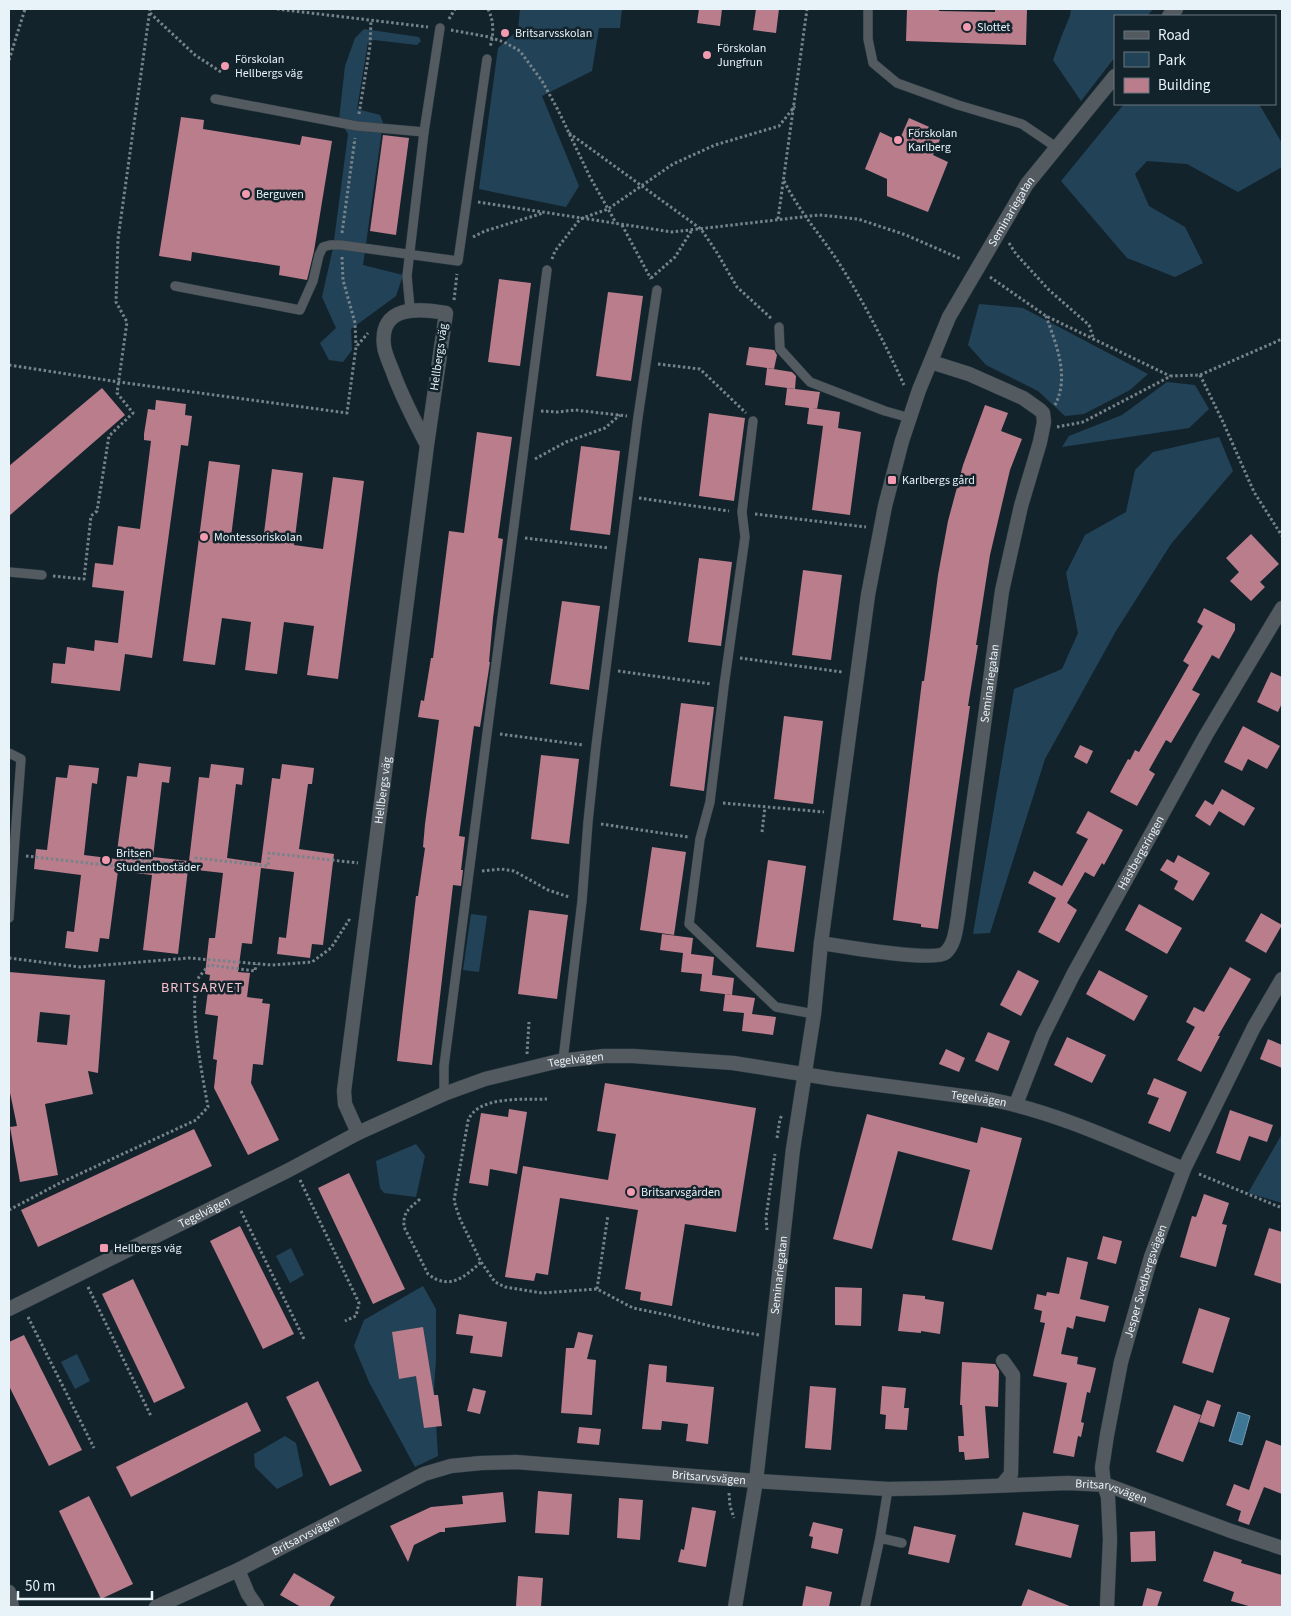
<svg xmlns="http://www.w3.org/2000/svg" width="1291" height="1616" font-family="'Source Sans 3',sans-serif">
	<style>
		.green { fill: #224357 }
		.water { fill: #3e7696; stroke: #719bb4 }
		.building { fill: #ba7d8b; fill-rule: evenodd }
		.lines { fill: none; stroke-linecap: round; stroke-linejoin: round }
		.service-casing { stroke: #314049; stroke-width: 10 }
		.minor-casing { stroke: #314049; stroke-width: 15 }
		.tertiary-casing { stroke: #314049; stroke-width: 15 }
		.path { stroke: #76838b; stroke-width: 3; stroke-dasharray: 2.5 2.5; stroke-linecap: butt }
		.service { stroke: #545b60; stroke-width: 9 }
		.minor { stroke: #545b60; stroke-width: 14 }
		.tertiary { stroke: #545b60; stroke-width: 14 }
		.poi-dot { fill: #f29aaf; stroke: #13232c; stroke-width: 2 }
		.labels { text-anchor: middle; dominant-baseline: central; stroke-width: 5; stroke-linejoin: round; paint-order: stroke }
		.poi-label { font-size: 12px; fill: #e8f2f9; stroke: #13232c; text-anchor: start }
		.street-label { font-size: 12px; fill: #e8f2f9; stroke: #13232c }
		.neighbourhood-label { font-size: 14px; letter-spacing: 1px; fill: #f5c2cd; stroke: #13232c }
	</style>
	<rect width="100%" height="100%" fill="#13232c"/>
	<g class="green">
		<polygon points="520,9 622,9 620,28 599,28 592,71 542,96 579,186 566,207 479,189 498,48 518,30"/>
		<polygon points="1071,9 1153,9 1147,16 1115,16 1115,57 1081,101 1053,60 1062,35 1070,16"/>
		<polygon points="364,29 419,37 421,41 417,45 374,40 368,42 357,109 380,115 383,123 363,265 403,275 396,296 351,329 352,350 343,362 329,360 320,343 336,328 322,297 333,248 348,134 339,120 345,66 355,38"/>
		<polygon points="1124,104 1259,104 1282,143 1282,167 1238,192 1187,164 1147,161 1135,174 1149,206 1185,227 1203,263 1175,277 1127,258 1061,181"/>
		<polygon points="979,304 1023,308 1148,374 1130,390 1084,414 1065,416 1038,391 986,365 968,345"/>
		<polygon points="1167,382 1195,385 1209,409 1189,428 1062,447 1069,436 1122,415"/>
		<polygon points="1219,437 1233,471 1171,544 1116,631 1045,759 990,933 973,934 1014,689 1062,669 1078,633 1066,573 1085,535 1126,512 1135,470 1153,452"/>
		<polygon points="471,914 487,916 479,972 463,970"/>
		<polygon points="1282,1134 1282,1203 1248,1193"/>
		<polygon points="416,1144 425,1156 416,1197 384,1193 380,1188 376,1161"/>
		<polygon points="291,1248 304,1275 290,1283 276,1256"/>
		<polygon points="423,1286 436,1309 436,1359 434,1388 438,1456 415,1467 369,1382 354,1346 364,1320"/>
		<polygon points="77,1354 90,1381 75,1389 61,1362"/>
		<polygon points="285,1436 296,1443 303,1476 277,1489 255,1467 254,1454"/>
	</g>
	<polygon class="water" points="1238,1412 1250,1416 1242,1445 1229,1441"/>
	<g class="building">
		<polygon points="699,9 722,9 720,26 697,23"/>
		<polygon points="756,9 779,9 776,33 753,30"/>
		<polygon points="907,9 939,9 939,11 995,12 995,9 1027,9 1026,45 906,41"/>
		<polygon points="181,117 204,120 203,129 246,136 300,145 302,136 332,141 314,251 307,280 279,275 280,266 192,252 191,261 159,256"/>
		<polygon points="909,118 943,133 933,155 948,162 928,212 887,196 887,179 865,169 880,132 899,141"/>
		<polygon points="383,135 409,138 396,235 370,231"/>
		<polygon points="499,279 531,283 520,366 488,362"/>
		<polygon points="608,292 643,296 631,381 596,376"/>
		<polygon points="749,347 774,350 777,355 774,369 746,365"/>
		<polygon points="767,368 792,372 796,376 795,389 765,385"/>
		<polygon points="102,388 125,415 9,516 9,466"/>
		<polygon points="787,388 820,392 817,409 812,408 840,412 838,428 861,432 850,515 812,510 823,426 807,424 809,408 785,405"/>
		<polygon points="156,400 186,404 185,415 192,416 188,446 181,445 152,658 125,654 120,691 51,683 53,663 65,664 67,647 94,651 95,640 118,643 124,591 92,587 95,563 113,565 118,526 140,529 151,441 144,440 144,434 148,409 155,410"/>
		<polygon points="985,405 1008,413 1001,431 1022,439 1010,470 990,555 976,645 978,645 968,706 970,706 938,929 921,927 921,924 893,920 922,681 924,681 938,575 948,521 963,465"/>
		<polygon points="709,413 745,418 734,501 699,496"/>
		<polygon points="477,432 512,437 498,538 503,539 493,618 489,662 490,662 480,727 474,726 459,836 465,837 461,870 463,870 461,886 453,885 432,1065 397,1061 416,896 418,896 425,848 423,847 425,824 439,720 418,717 421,700 424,701 431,658 433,658 449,531 464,533"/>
		<polygon points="581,446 620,451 610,535 570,530"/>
		<polygon points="209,461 240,465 231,537 263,541 272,469 303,473 294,545 323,549 333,477 364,481 338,679 307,675 314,626 284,622 277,674 245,670 251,622 222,618 215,665 183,661"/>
		<polygon points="1251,534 1279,564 1260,582 1265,587 1251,601 1230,581 1239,572 1226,558"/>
		<polygon points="699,558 732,562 721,646 688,642"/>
		<polygon points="803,570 842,575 831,660 792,655"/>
		<polygon points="562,601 600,606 589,690 550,684"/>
		<polygon points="1204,608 1235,624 1235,630 1219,659 1212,655 1192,690 1200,694 1171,743 1166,740 1149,770 1155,774 1137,806 1110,792 1128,759 1130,760 1135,750 1139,752 1189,665 1183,661 1203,626 1197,622"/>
		<polygon points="1271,672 1282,677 1282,703 1278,712 1257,702"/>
		<polygon points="681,703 714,707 704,791 670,786"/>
		<polygon points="784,716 823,721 813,804 774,799"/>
		<polygon points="1243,726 1280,746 1267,769 1248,759 1242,771 1224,762"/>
		<polygon points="1080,745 1093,751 1087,764 1074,757"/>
		<polygon points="541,755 579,759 569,844 531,839"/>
		<polygon points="139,763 171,767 169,783 162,782 153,857 189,861 199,777 209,778 211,764 244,768 242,785 236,784 227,858 261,863 272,778 280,779 282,764 314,768 312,784 308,784 299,849 334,854 323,945 312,944 310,958 277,954 279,937 286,938 294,872 261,868 252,944 242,943 238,972 250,973 247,997 263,999 262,1003 270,1004 263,1065 253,1064 251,1083 279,1140 248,1155 214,1088 217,1060 213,1059 218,1016 205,1014 210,975 205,974 209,938 215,938 223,873 188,869 178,954 143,950 152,875 118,871 109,939 100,938 98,952 65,948 67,931 74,932 81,875 34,869 36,849 47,850 56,777 67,778 69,765 99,768 97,784 92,783 84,855 116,859 127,776 137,777"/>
		<polygon points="1222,789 1255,808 1244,826 1219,811 1210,826 1195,816 1205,800 1213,805"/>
		<polygon points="1088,811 1123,830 1104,865 1102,863 1094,877 1085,872 1067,903 1077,910 1059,943 1038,932 1056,898 1028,883 1034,871 1062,886 1088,839 1076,833"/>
		<polygon points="652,847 686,852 674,935 640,930"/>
		<polygon points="1178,855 1210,873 1193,901 1174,889 1178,881 1160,870 1167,859 1174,863"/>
		<polygon points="768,860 806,866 794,952 756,947"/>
		<polygon points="1139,904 1182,928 1167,954 1125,930"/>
		<polygon points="529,910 568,915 557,999 518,994"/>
		<polygon points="1261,913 1282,925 1266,953 1245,941"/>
		<polygon points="662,934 693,938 691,954 714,957 712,975 734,978 732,995 700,991 702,974 681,972 683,953 660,950"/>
		<polygon points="1230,967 1251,979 1218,1036 1220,1036 1201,1072 1177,1060 1195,1027 1186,1022 1194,1007 1204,1012"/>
		<polygon points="1018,970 1039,981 1021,1016 1000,1005"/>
		<polygon points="1099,970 1148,996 1134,1021 1086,994"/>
		<path d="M9,972L105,980L98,1073L88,1071L93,1094L45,1104L58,1175L20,1182L10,1127L17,1126L9,1088ZM40,1012L70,1015L67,1045L37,1042Z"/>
		<polygon points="725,994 755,998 752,1014 776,1017 773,1035 742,1031 744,1013 723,1011"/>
		<polygon points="988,1032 1010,1041 998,1071 975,1061"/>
		<polygon points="1067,1037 1106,1055 1092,1083 1054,1065"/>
		<polygon points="1268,1039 1282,1045 1282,1068 1260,1059"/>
		<polygon points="946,1049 965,1058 959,1072 939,1064"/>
		<polygon points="1154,1078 1187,1092 1170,1132 1148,1123 1159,1098 1147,1094"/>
		<polygon points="605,1083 756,1108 736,1232 685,1224 672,1306 640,1300 641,1292 625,1289 638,1210 560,1198 548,1275 536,1273 534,1281 505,1277 523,1166 608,1180 616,1134 597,1131"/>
		<polygon points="509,1109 527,1112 517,1174 490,1169 488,1186 469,1183 481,1113 508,1117"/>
		<polygon points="1230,1110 1273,1125 1267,1142 1249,1136 1240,1161 1216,1153"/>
		<polygon points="867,1114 977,1143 981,1127 1022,1138 992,1250 952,1240 970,1170 898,1151 872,1249 833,1239"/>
		<polygon points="194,1129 212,1166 38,1247 21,1210"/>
		<polygon points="349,1173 405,1289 373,1304 318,1188"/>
		<polygon points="1204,1194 1229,1203 1222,1224 1227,1225 1216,1267 1180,1257 1192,1216 1196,1217"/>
		<polygon points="240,1226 294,1334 263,1349 210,1241"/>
		<polygon points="1269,1228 1282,1232 1282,1284 1254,1275"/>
		<polygon points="1103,1236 1122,1241 1116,1264 1097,1259"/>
		<polygon points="1067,1257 1088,1262 1080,1299 1109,1306 1105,1322 1076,1316 1073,1329 1067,1327 1061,1354 1078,1357 1077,1364 1096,1368 1090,1393 1087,1392 1081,1422 1084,1423 1081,1437 1078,1436 1074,1457 1053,1453 1067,1383 1033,1376 1045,1323 1040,1322 1042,1311 1034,1309 1037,1294 1046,1296 1047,1292 1059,1294"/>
		<polygon points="133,1279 185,1388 154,1403 102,1294"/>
		<polygon points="835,1287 862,1288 861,1326 835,1325"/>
		<polygon points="903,1294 925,1296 925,1299 944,1302 940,1334 921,1331 921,1333 898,1331"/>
		<polygon points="1199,1308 1230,1318 1213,1373 1182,1363"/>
		<polygon points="459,1314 507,1322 502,1357 470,1353 473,1336 456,1334"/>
		<polygon points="423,1327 434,1395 438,1395 442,1426 424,1428 416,1376 399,1379 392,1332"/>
		<polygon points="578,1332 593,1335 587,1359 596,1360 592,1415 561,1413 566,1348 574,1348"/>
		<polygon points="24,1335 82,1450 49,1466 9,1386 9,1342"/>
		<polygon points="962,1362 995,1364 999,1371 998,1407 985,1406 989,1458 965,1460 964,1452 959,1452 958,1436 964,1436 962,1405 960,1405"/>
		<polygon points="649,1364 667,1366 666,1382 714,1387 708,1444 686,1441 688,1424 662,1421 661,1430 642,1429"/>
		<polygon points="318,1381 362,1471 330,1486 286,1397"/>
		<polygon points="810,1386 836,1388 831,1450 805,1448"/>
		<polygon points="882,1386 906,1388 904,1408 909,1408 907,1430 885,1429 886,1415 880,1414"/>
		<polygon points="473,1388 486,1391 480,1414 467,1411"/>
		<polygon points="1207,1400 1221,1405 1214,1427 1199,1422"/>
		<polygon points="247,1402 261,1431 131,1497 116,1467"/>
		<polygon points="1174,1405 1201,1415 1183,1462 1156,1452"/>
		<polygon points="579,1427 601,1429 599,1445 577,1443"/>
		<polygon points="1266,1440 1282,1446 1282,1494 1264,1487 1249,1525 1238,1521 1241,1511 1226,1505 1234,1484 1249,1490"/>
		<polygon points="538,1491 572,1494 569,1535 535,1533"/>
		<polygon points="503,1492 506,1522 445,1528 445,1532 440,1532 414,1545 408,1562 390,1526 431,1507 463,1504 462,1496"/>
		<polygon points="89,1496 133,1584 101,1599 59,1511"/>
		<polygon points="619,1498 643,1500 640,1540 617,1538"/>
		<polygon points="692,1507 716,1511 706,1567 678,1562 681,1549 684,1550"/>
		<polygon points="1023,1512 1079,1525 1071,1558 1015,1545"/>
		<polygon points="813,1522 843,1529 838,1554 811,1548 813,1537 809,1536"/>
		<polygon points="914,1526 956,1535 949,1563 908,1554"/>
		<polygon points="1155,1531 1156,1561 1131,1562 1130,1532"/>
		<polygon points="1214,1551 1242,1560 1241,1563 1282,1575 1282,1607 1252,1607 1231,1601 1234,1592 1203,1581"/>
		<polygon points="294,1573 335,1597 329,1607 301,1607 280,1595"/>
		<polygon points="518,1576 543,1578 541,1607 516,1606"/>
		<polygon points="806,1586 832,1592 829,1607 802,1607"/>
		<polygon points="1147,1588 1162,1592 1157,1607 1142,1607"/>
		<polygon points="1028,1589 1072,1607 1021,1607"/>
	</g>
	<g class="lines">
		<defs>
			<g id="service">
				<polyline points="868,9 868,39 873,63 897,83 958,105 1022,124 1056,147"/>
				<polyline points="215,99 357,126 424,132"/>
				<polyline points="175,286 300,310 313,281 319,255 323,247 330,245 341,245 458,261 487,59"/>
				<polyline points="410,309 407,276 424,132 440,28"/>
				<polyline points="779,327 780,349 810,382 885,411 910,418"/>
				<polyline points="753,421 742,512 745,537 724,686 710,802 700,839 689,924 776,1007 814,1014"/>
				<polyline points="9,572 42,575"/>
				<polyline points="9,753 21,759 9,918"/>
				<polyline points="563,1060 582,901 588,822 596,746 638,417 657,290"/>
				<polyline points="444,1094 444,1066 547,270"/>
				<polyline points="880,1538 888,1489"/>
				<polyline points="865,1607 880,1538 902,1543"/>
			</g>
			<g id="minor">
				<path id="s1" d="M821,943C840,946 934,962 945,953C955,945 956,928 958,917L1002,591L1021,506L1040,442L1044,422L1043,413L1040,410L1023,398L969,374L931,362"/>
				<path id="s2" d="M1016,1104L1043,1035L1073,975L1206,735L1282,608"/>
				<path id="s3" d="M358,1133L345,1104L344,1091L427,445C415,422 403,399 394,375C391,366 385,355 384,346C379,305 419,308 446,313L427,445"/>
				<path id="s4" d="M9,1309L287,1171L358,1133L444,1094L485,1079L559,1061L604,1056H633L733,1063L834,1079L993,1100C1059,1113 1121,1143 1184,1169"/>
				<polyline points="1002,1485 1011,1474 1013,1375 1003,1361"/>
				<polyline points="238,1570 248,1594 257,1607"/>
				<path id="s5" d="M156,1607L238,1570L424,1474L451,1466L481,1463L516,1462L756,1481L888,1489L941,1488L1068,1483L1107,1485L1231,1531L1282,1548"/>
				<path id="s6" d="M1107,1607L1110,1539L1108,1497L1104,1484L1102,1468L1107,1435L1121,1362L1151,1257L1184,1169L1254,1027L1282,979"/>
			</g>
			<g id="tertiary">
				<polyline points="1169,16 1176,9"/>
				<polyline points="9,1592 12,1607"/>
				<path id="s7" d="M735,1607L756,1481L793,1149L814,1014L821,943L868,595L885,506L902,441L919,390L949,317L1027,184L1115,76"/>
			</g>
		</defs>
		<use href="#service" class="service-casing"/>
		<use href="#minor" class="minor-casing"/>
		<use href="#tertiary" class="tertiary-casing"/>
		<g class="path">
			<polyline points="277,9 428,27"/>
			<path d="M488,9C494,21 494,34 490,47"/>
			<polyline points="150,13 195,55 221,72"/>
			<polyline points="449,19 455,9"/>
			<polyline points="451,30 489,37 504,42 520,51 542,81 558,110 590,177 616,223"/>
			<polyline points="9,60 25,9"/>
			<polyline points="359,114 370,46 371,20"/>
			<polyline points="569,133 701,229 716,251 737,287 772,319"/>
			<path d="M784,181C799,211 819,233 837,260C863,300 884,342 904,385"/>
			<polyline points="478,202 672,232 819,215 858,219 906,235 961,259"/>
			<polyline points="778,219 807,9"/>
			<polyline points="622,225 651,279"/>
			<polyline points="342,233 355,138"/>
			<polyline points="473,237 485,231 543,213"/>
			<polyline points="1009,243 1016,254 1049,290 1089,325 1094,340"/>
			<polyline points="342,257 343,280 355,323 356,346"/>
			<polyline points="552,259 555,251 580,219 608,209 673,164 715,145 779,126 795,106"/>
			<polyline points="990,277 1046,316 1170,376"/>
			<polyline points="651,278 675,257 692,230"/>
			<polyline points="454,300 457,274"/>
			<path d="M1046,316C1056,344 1070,376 1055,405"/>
			<polyline points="658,364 700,369 746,413"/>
			<polyline points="9,365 119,382 347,413 356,347 368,333"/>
			<polyline points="1200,375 1223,422 1254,492 1282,536"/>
			<polyline points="541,411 558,412 575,410 627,416"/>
			<polyline points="1057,427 1083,422 1171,376 1200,375 1282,339"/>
			<polyline points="535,459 566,442 605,428 620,415"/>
			<polyline points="639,498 729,511"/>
			<polyline points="755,514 866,527"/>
			<polyline points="525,538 609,548"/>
			<polyline points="53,576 84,579 91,516 97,511 109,436 133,413 117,393 127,322 116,302 118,239 150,9"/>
			<polyline points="740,658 842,672"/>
			<polyline points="618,671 711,684"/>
			<polyline points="500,734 583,745"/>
			<polyline points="723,803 824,812"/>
			<polyline points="601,824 688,837"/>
			<polyline points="762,832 765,807"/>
			<polyline points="26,856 122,867 123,858 195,866 196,858 268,866 269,853 358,863"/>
			<polyline points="482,871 501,869 514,871 548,890 569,897"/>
			<polyline points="9,958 80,967 189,958 272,965 312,962 331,948 349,920 350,921"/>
			<polyline points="527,1054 529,1022"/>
			<path d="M547,1099C525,1100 477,1095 468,1121L454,1201L460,1219L481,1262L495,1282L505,1287L542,1293L597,1289L633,1308L668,1315L710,1326L759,1335"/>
			<polyline points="777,1138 780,1119 782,1115"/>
			<polyline points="1199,1174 1282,1208"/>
			<polyline points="300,1180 359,1303 356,1316 345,1321"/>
			<path d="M420,1199C409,1209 403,1211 404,1227L428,1274C449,1291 465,1277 481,1262"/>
			<path d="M9,1210L60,1183L196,1120L208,1107C203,1079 187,1000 199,977C202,973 206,969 209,965L255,971L256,964"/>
			<polyline points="241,1211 305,1341"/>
			<polyline points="767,1230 766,1218 775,1154"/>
			<polyline points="88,1287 151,1416"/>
			<polyline points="597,1289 608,1215"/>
			<polyline points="28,1317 94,1448"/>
			<polyline points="729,1493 730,1506 734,1518"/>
		</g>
		<use href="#service" class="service"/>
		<use href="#minor" class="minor"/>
		<use href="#tertiary" class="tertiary"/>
	</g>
	<g class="poi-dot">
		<circle cx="967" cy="27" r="5"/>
		<circle cx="505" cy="33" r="5"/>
		<circle cx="707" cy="55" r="5"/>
		<circle cx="225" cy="66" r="5"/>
		<circle cx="898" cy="140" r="5"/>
		<circle cx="246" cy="194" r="5"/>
		<rect x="887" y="475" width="10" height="10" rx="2.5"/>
		<circle cx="204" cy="537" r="5"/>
		<circle cx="106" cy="860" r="5"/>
		<circle cx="631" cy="1192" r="5"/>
		<rect x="99" y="1243" width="10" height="10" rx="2.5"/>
	</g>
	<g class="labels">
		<g class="poi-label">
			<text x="977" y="27">Slottet</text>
			<text x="515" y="33">Britsarvsskolan</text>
			<text x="717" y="48">Förskolan<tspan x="717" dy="14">Jungfrun</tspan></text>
			<text x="235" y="59">Förskolan<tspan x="235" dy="14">Hellbergs väg</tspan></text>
			<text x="908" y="133">Förskolan<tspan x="908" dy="14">Karlberg</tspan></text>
			<text x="256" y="194">Berguven</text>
			<text x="902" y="480">Karlbergs gård</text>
			<text x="214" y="537">Montessoriskolan</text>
			<text x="116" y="853">Britsen<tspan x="116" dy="14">Studentbostäder</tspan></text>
			<text x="641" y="1192">Britsarvsgården</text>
			<text x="114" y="1248">Hellbergs väg</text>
		</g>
		<g class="street-label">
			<text stroke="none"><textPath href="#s7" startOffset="1434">Seminariegatan</textPath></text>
			<text transform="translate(439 357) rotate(-82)">Hellbergs väg</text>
			<text stroke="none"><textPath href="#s1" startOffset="400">Seminariegatan</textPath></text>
			<text stroke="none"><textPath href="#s3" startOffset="348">Hellbergs väg</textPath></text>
			<text stroke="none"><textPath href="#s2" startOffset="281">Hästbergsringen</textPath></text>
			<text stroke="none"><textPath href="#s4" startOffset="622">Tegelvägen</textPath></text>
			<text stroke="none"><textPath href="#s4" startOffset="1028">Tegelvägen</textPath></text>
			<text stroke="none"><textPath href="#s4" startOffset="218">Tegelvägen</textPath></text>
			<text stroke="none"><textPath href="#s7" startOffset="335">Seminariegatan</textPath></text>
			<text stroke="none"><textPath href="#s6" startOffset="332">Jesper Svedbergsvägen</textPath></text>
			<text stroke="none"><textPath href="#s5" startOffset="586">Britsarvsvägen</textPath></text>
			<text stroke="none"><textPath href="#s5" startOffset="990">Britsarvsvägen</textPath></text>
			<text stroke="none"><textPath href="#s5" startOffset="166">Britsarvsvägen</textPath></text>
		</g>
		<g class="neighbourhood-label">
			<text x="202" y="988">BRITSARVET</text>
		</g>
	</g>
	<rect width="1291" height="1616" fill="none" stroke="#e8f2f9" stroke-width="20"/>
	<rect x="1114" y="15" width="162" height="90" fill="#13232c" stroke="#68767e"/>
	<rect x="1124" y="31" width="25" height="8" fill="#545b60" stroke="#68767e"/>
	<text x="1158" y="40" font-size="15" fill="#e8f2f9">Road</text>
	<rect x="1124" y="52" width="25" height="15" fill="#224357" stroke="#68767e"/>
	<text x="1158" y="65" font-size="15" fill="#e8f2f9">Park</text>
	<rect x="1124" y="78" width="25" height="15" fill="#ba7d8b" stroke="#68767e"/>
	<text x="1158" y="90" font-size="15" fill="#e8f2f9">Building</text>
	<path d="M18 1591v8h134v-8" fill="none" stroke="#e8f2f9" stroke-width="2.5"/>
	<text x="25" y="1591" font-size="15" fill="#e8f2f9" stroke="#13232c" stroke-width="4" paint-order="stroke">50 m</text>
</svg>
